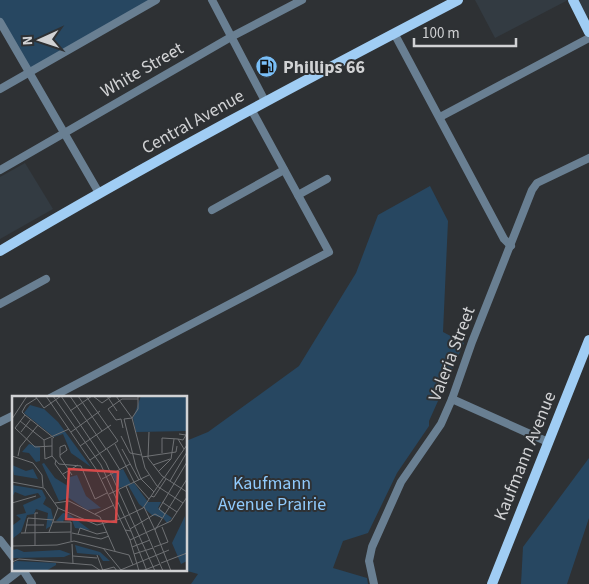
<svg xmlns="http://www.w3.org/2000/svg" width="589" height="584" font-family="'Source Sans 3',sans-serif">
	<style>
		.built { fill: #333b42 }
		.green { fill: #274761 }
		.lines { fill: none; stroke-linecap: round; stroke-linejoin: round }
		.minor { stroke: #697f92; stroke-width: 8 }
		.major { stroke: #a0cdf4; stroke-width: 10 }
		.labels { text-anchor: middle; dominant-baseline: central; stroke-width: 4; stroke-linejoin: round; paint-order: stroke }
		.poi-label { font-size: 18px; font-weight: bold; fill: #d1d2d4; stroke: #2e3134; text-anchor: start }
		.street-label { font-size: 18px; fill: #d1d2d4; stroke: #2e3134 }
		.park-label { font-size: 18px; fill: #90cafc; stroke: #2e3134 }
		.inset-road { fill: none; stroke: #6f7174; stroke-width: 1 }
		.view { fill: #d54a4a; fill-opacity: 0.15; stroke: #d54a4a; stroke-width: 2.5 }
		.inset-edge { fill: none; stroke: #d1d2d4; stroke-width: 2.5 }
	</style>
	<rect width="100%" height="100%" fill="#2e3134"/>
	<g class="built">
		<polygon points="475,0 568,0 495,38"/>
		<polygon points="569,0 589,0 589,16 580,21"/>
		<polygon points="25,163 53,209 0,239 0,177"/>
	</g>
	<g class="green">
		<polygon points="0,0 156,0 29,72 0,22"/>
		<polygon points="430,186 448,221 443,332 464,343 429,421 429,426 397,473 368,533 343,541 333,568 367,578 368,584 191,584 198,574 184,570 186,570 186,441 208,432 299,366 356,273 378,215"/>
		<polygon points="589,458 589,518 567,584 521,584 523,547"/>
	</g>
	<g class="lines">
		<g class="minor">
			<polyline points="212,0 265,101"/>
			<polyline points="0,22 99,193"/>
			<polyline points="394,33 504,239 511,246"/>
			<polyline points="0,89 156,0"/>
			<polyline points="440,117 589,38"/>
			<polyline points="0,170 231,37 302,0"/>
			<polyline points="298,195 327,179"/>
			<polyline points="212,210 284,170"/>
			<polyline points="0,304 46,279"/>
			<polyline points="50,398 329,252 251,109"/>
			<polyline points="452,399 548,442"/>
			<polyline points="0,422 14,415"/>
			<polyline points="0,540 14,558"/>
			<polyline points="23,570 32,584"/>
			<polyline points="2,584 20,570"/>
			<polyline points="374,584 369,561 372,547 401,482 441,424 452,399 472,342 532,190 537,183 589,158"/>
		</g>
		<g class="major">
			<polyline points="573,0 589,32"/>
			<path d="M0,251C150,162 303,81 458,0"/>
			<polyline points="492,584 589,340"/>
		</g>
	</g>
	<defs>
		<symbol id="fuel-disc" viewBox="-11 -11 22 22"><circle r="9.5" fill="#7abff8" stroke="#2e3134"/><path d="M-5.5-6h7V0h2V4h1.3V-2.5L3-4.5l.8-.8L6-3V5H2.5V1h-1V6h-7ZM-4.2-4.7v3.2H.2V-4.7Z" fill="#111"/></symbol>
	</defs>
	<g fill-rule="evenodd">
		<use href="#fuel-disc" x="254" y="54" width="25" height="25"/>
	</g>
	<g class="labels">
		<g class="poi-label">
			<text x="283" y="67">Phillips 66</text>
		</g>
		<g class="street-label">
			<text transform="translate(142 70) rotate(-30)">White Street</text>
			<text transform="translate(193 122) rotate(-29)">Central Avenue</text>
			<text transform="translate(452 354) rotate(-69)">Valeria Street</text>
			<text transform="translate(525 456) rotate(-68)">Kaufmann Avenue</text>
		</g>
		<g class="park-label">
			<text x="272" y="483">Kaufmann<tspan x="272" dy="21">Avenue Prairie</tspan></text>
		</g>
	</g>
	<g transform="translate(12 396)">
		<rect width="175" height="175" fill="#2e3134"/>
		<path d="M129,0H175V35L124,36L121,22ZM18,9L32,13L46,26L79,71L59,57L51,38L42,41L12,17ZM17,48L28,51V65L24,66L17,57L10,56ZM32,67L43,82L56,90L58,81L65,79L74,100L89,112L75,114L57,102L47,105L30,68ZM0,69L14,75L21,73L26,83L2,79ZM111,73L119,88L122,87L136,106H149L146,112L160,122L155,127L151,122L140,119L127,108L116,89L107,92L100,78ZM0,89L30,94L34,102L31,108L39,113L41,122L39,130L34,133L36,117L24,113L22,118L15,119L9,136L0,143V130L9,123L4,119L14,117L11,109L29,101L26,97L13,100L3,96L0,101ZM51,117L57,118L78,134L63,132L60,124L53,121L51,126L44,125ZM173,120L175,165L169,168L160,147ZM63,149L88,156L98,165H91L87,159L65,157ZM5,153L12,156L48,154L59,158L52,161L0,162V154ZM5,165L44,167V169L34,175H0L2,166Z" fill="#274761"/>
		<path class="inset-road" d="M23,0L32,12L49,0M34,0L84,73L118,144L127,175M41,0L89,69L119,135M49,0L94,67L143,175M58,0L94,53M66,0L90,35M74,0L106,45L78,64M81,0L90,7L100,0M95,0L105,15M104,0L120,22M126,0V13L120,22L133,72L145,90L171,107M25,2L14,9L10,16L13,19L3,32L23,51L40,50M58,15L80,0M13,19L42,42M120,22L112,23L124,71L129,83L142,96M0,23L15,0M8,25L32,44L33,63L40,60M111,32L109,23L104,24L96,13L110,3H126M9,36L19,23M59,36L88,15M137,36L136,62L150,80L175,96M109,40L118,57L129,59M40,42V60L47,68L69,70L83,103L95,97M166,43L171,44L174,39L167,38M32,44L57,33M103,48L122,86L137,103M68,50L99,29M95,53L108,74M110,53L127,84M150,57V42L166,43L172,53M48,59L55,54L53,49L48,51V61L60,79M0,60L21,67L30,79L31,91M6,60L8,51L26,29M130,61L164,56L165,50M44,64L43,68L54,83M141,69L158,63M146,76L159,63L162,43M51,78L66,69M152,82L175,49M90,83L118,68M158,85L175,56M0,86L32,92L46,112L85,129L108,123M114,90L151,175M97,98L137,79M139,100L142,101L154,83M150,106L165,116M0,107L24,100M43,107L57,105L88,121L103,155M132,111L143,134M83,118L102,109M153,118L147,113L175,66M108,123L131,112L152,81M41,126H59V145M14,129H32M118,133L143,118L150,122M113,134L119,135L135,175M37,136L46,112M9,137L59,136M13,137L16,122L42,124M60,137L89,143L97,140M66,138L68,132L85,138L95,136M118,144L159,125L175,101M60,148L61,168M23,149V117H26M0,150L45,149L62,145L117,159L121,169M120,151L138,144M142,151L156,146L150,131M91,152L109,174M122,158L141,152M85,159L91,175M61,160L85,162M0,166L7,163L80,169L89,175M149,167L175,157M91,174L102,171L105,175M106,175L157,154M130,175L148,168M159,175L143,134L175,83"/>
		<path class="view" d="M57,73L106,76L104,126L54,123Z"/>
		<rect width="175" height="175" class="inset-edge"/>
	</g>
	<g transform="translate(40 40) rotate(267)" stroke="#2e3134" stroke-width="4" paint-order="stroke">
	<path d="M0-4L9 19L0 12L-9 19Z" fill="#d1d2d4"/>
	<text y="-8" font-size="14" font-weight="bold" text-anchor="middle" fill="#d1d2d4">N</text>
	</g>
	<path d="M414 38v8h102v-8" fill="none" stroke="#d1d2d4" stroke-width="2.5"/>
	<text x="422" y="38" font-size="15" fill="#d1d2d4" stroke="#2e3134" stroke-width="4" paint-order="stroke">100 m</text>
</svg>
